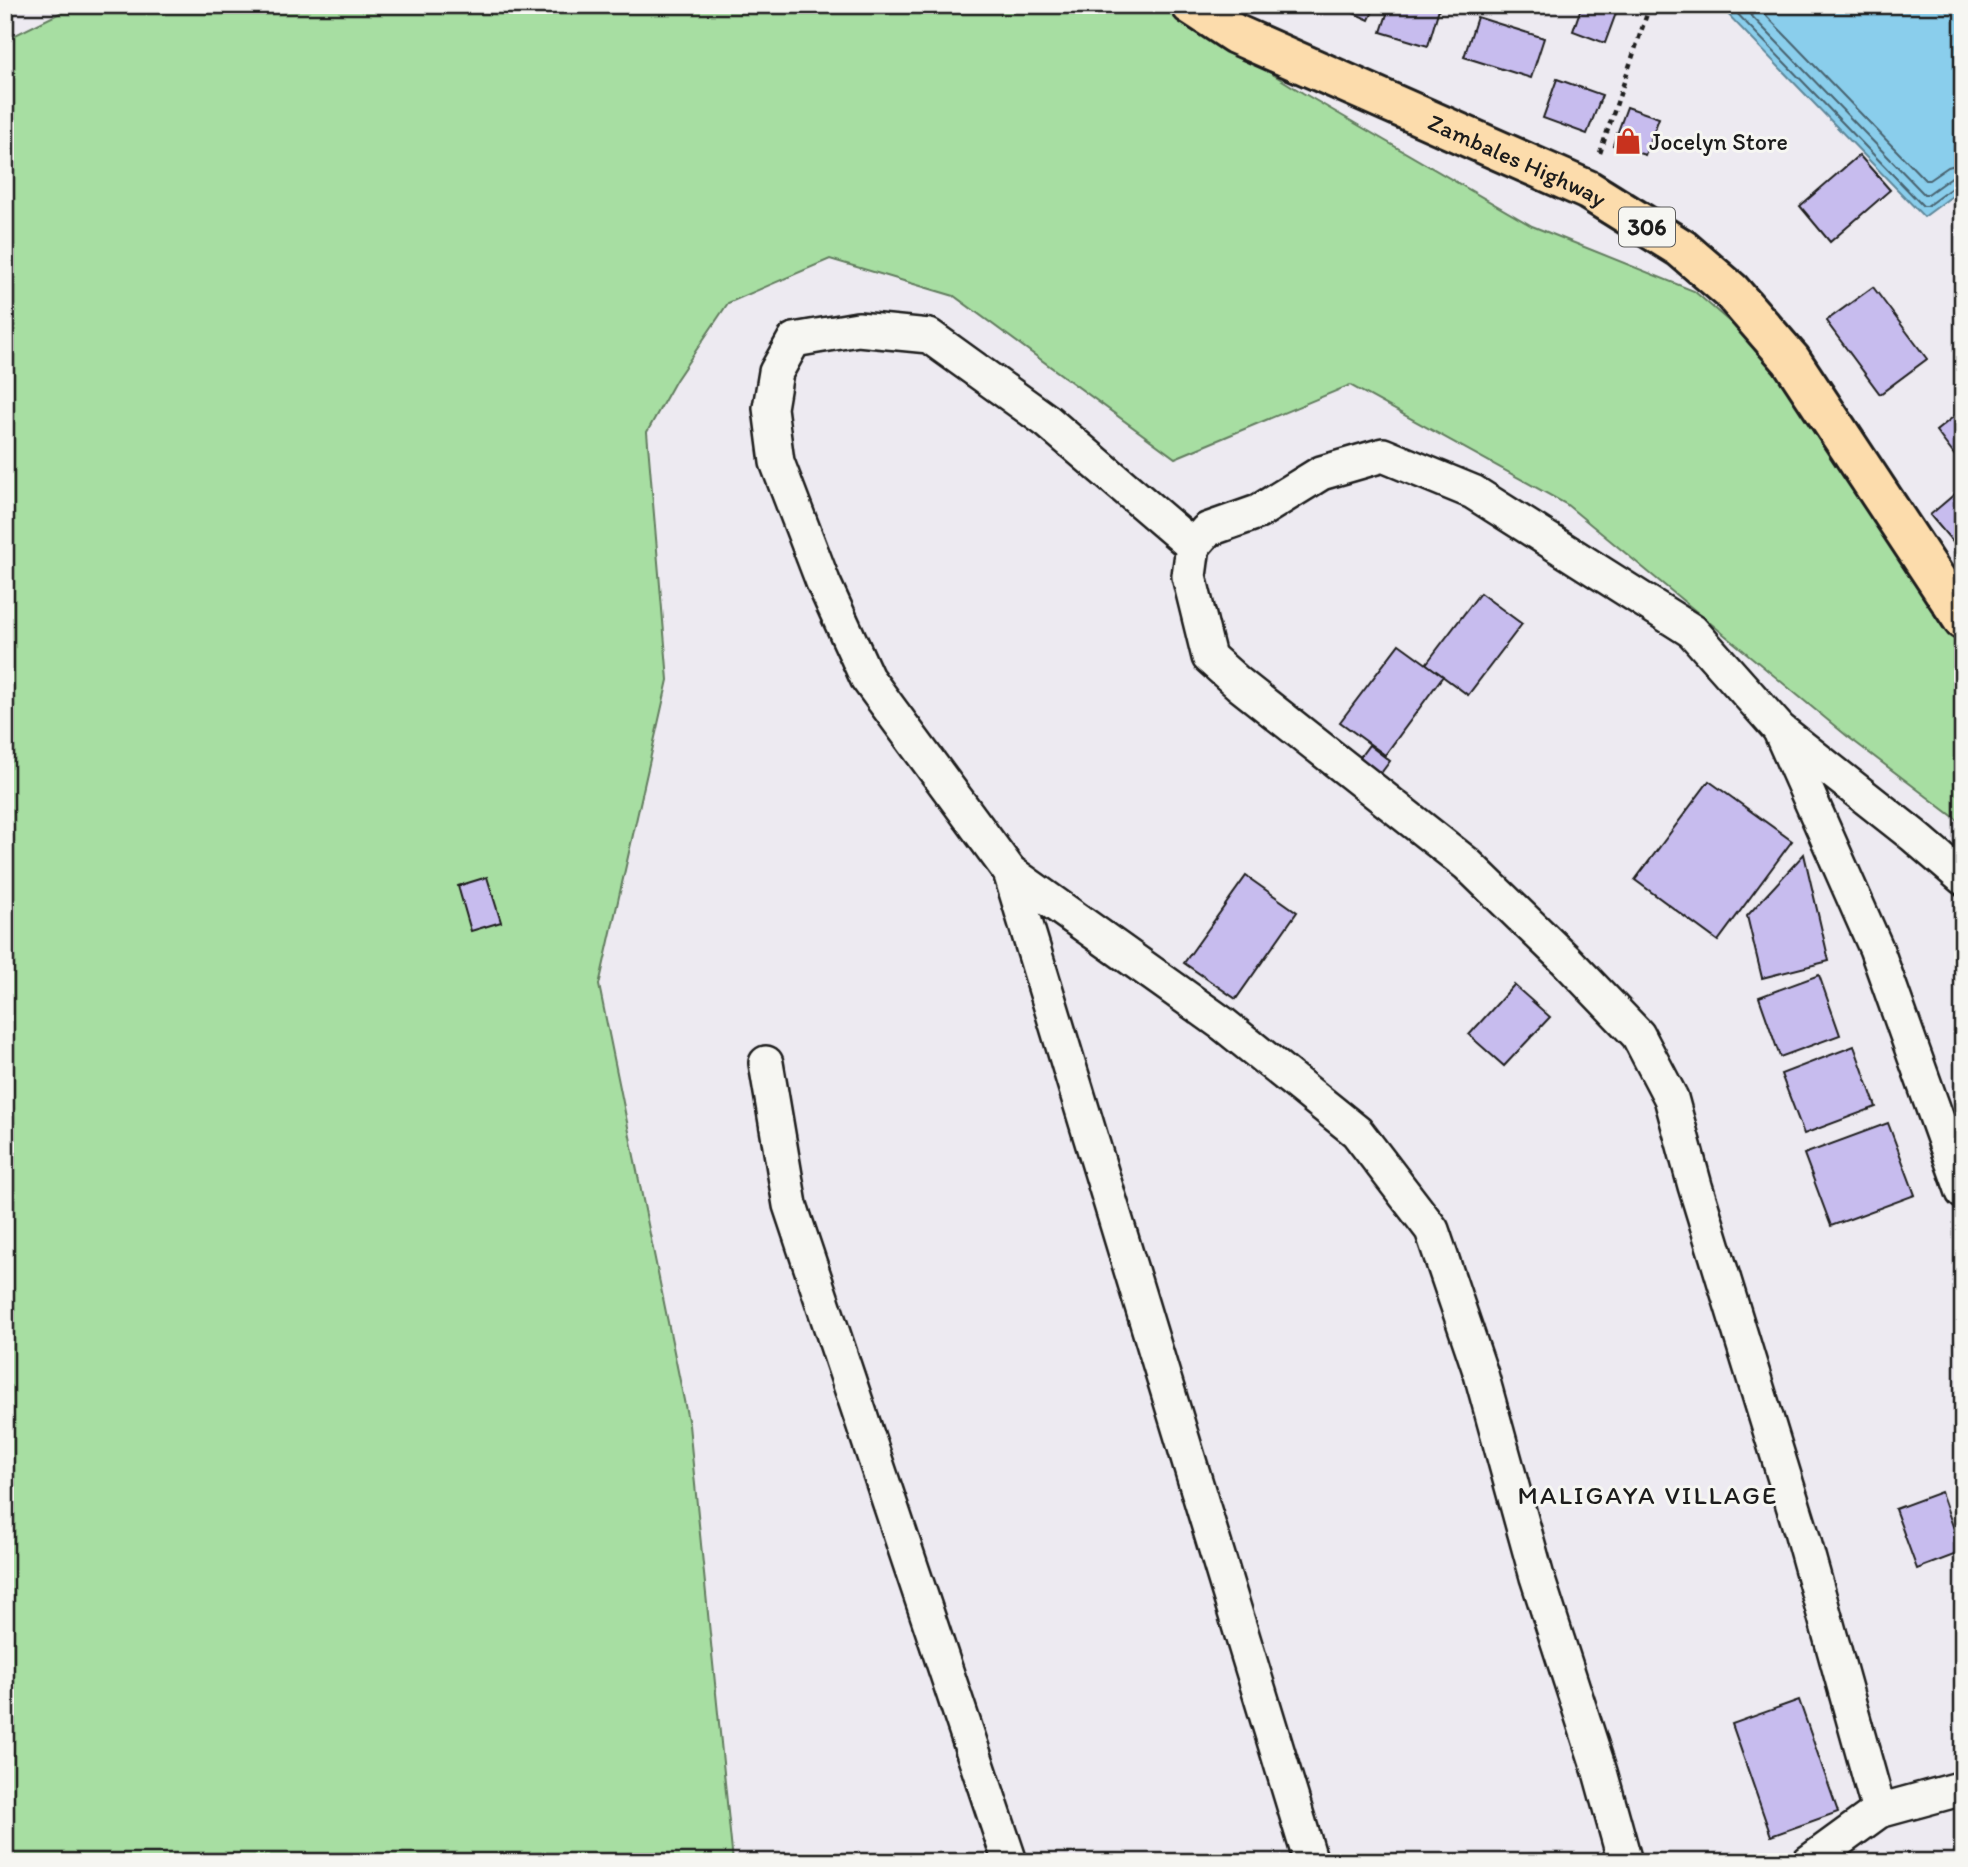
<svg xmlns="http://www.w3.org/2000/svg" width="1968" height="1867" font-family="Itim,sans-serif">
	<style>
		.green { fill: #a7dea2; stroke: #627d5f; stroke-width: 2 }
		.water { fill: #8aceec; stroke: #5e8799; stroke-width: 2 }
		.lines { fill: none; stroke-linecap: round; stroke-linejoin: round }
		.shore { stroke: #48636f; stroke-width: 2 }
		.building { fill: #c7bcee; stroke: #1c1c1c; stroke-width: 2 }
		.minor-casing { stroke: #1c1c1c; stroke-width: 38 }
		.primary-casing { stroke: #1c1c1c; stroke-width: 44 }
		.path { stroke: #1c1c1c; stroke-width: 4.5; stroke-dasharray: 5 5; stroke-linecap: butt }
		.minor { stroke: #f6f6f2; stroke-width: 33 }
		.primary { stroke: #fcdcac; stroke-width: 38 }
		.labels { text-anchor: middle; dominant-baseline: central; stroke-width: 6; stroke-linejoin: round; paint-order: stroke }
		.shield { fill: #f6f6f2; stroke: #5d5d5c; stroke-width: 2 }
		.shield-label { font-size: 23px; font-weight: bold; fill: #1c1c1c }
		.poi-label { font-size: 24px; fill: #1c1c1c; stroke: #f6f6f2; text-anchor: start }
		.street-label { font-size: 24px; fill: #1c1c1c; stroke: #f6f6f2 }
		.neighbourhood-label { font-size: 26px; letter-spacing: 2px; fill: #1c1c1c; stroke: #f6f6f2 }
	</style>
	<rect width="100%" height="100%" fill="#edeaf1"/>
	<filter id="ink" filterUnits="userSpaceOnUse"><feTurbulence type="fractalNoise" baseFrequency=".0143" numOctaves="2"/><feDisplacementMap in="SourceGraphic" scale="14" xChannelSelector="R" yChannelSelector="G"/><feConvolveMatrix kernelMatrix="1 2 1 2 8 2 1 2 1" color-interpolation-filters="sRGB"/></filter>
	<g filter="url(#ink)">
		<polygon class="green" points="76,5 1166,5 1190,23 1303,93 1532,226 1694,291 1792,376 1879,514 1963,640 1963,824 1847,736 1566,504 1350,385 1175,458 954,296 830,259 728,303 676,380 647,432 668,680 599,985 689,1425 733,1862 5,1862 5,40"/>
		<polygon class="water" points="1719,5 1963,5 1963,188 1924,217"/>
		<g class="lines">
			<g class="shore">
				<polyline points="1729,5 1923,206 1927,206 1957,184 1963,183"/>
				<polyline points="1741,5 1924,194 1928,194 1953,176 1963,174"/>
				<polyline points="1756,5 1925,180 1929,180 1948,167 1963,163"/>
			</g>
		</g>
		<g class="building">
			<polygon points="1336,5 1376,5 1369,20"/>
			<polygon points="1390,5 1440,5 1428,46 1381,32"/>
			<polygon points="1582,5 1619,5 1605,43 1573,31"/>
			<polygon points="1477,17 1544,38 1531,78 1464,57"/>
			<polygon points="1557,79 1602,95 1587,134 1543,118"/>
			<polygon points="1627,107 1659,118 1645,155 1613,145"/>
			<polygon points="1859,155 1890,190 1830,242 1800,206"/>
			<polygon points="1873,287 1927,359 1880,394 1826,321"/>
			<polygon points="1963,409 1963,464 1962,465 1936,431"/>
			<polygon points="1963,487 1963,554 1930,515"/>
			<polygon points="1480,593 1522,624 1468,695 1426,664"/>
			<polygon points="1399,644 1443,676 1385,755 1340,722"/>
			<polygon points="1369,745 1390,761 1367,792 1346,776"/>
			<polygon points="1709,781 1792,841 1718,941 1635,880"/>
			<polygon points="1804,854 1829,961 1762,978 1747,916"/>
			<polygon points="1246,876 1297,912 1236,999 1184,963"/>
			<polygon points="487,877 501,922 471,931 458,886"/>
			<polygon points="1819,975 1840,1035 1780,1057 1759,997"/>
			<polygon points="1514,985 1550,1017 1504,1066 1469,1035"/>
			<polygon points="1854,1046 1876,1107 1804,1134 1781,1074"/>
			<polygon points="1888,1123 1915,1195 1831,1226 1804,1154"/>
			<polygon points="1941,1492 1962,1552 1917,1569 1895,1509"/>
			<polygon points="1799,1700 1838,1812 1771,1836 1732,1724"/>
		</g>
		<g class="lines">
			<defs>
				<g id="minor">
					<polyline points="1193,546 1189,576 1209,657 1239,684 1467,864 1566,960 1638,1035 1671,1098 1695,1186 1801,1531 1879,1811"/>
					<polyline points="1781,733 1876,948 1963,1192"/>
					<polyline points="1010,872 1223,1024 1357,1132 1432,1230 1481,1374 1537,1577 1600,1772 1625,1862"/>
					<polyline points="766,1063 790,1205 1010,1862"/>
					<polyline points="1311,1862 1010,872 867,678 823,582 777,462 770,408 776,372 794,340 858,329 929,336 1047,421 1193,546 1207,530 1258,512 1321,473 1383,455 1473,492 1692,631 1780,730 1913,835 1963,878"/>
					<polyline points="1809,1862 1879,1811 1963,1788"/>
				</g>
				<g id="primary">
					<path id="s1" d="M1191,5L1235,34L1588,190L1681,248L1731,291L1791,360L1963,620"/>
				</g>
			</defs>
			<use href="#minor" class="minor-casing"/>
			<use href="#primary" class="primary-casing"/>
			<polyline class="path" points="1600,153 1650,5"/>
			<use href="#minor" class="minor"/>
			<use href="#primary" class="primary"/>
		</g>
	</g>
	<defs>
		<symbol id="shop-bare" viewBox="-9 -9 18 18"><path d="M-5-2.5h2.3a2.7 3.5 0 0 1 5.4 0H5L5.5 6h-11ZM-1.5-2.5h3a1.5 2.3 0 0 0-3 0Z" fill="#c8321e" stroke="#f6f6f2" stroke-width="2.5" paint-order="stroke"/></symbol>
	</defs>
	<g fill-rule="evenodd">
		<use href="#shop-bare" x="1609" y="122" width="38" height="38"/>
	</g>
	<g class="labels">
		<rect class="shield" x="1619" y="207.5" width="56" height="39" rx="5"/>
		<g class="shield-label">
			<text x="1647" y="227">306</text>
		</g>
		<g class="poi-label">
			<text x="1649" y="141">Jocelyn Store</text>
		</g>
		<g class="street-label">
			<text stroke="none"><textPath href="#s1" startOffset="362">Zambales Highway</textPath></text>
		</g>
		<g class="neighbourhood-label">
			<text x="1648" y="1495">MALIGAYA VILLAGE</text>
		</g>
	</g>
	<rect width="1968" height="1867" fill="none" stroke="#f6f6f2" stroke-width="28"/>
	<rect x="14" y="14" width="1940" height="1839" fill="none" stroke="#1c1c1c" stroke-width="2.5" filter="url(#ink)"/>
</svg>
